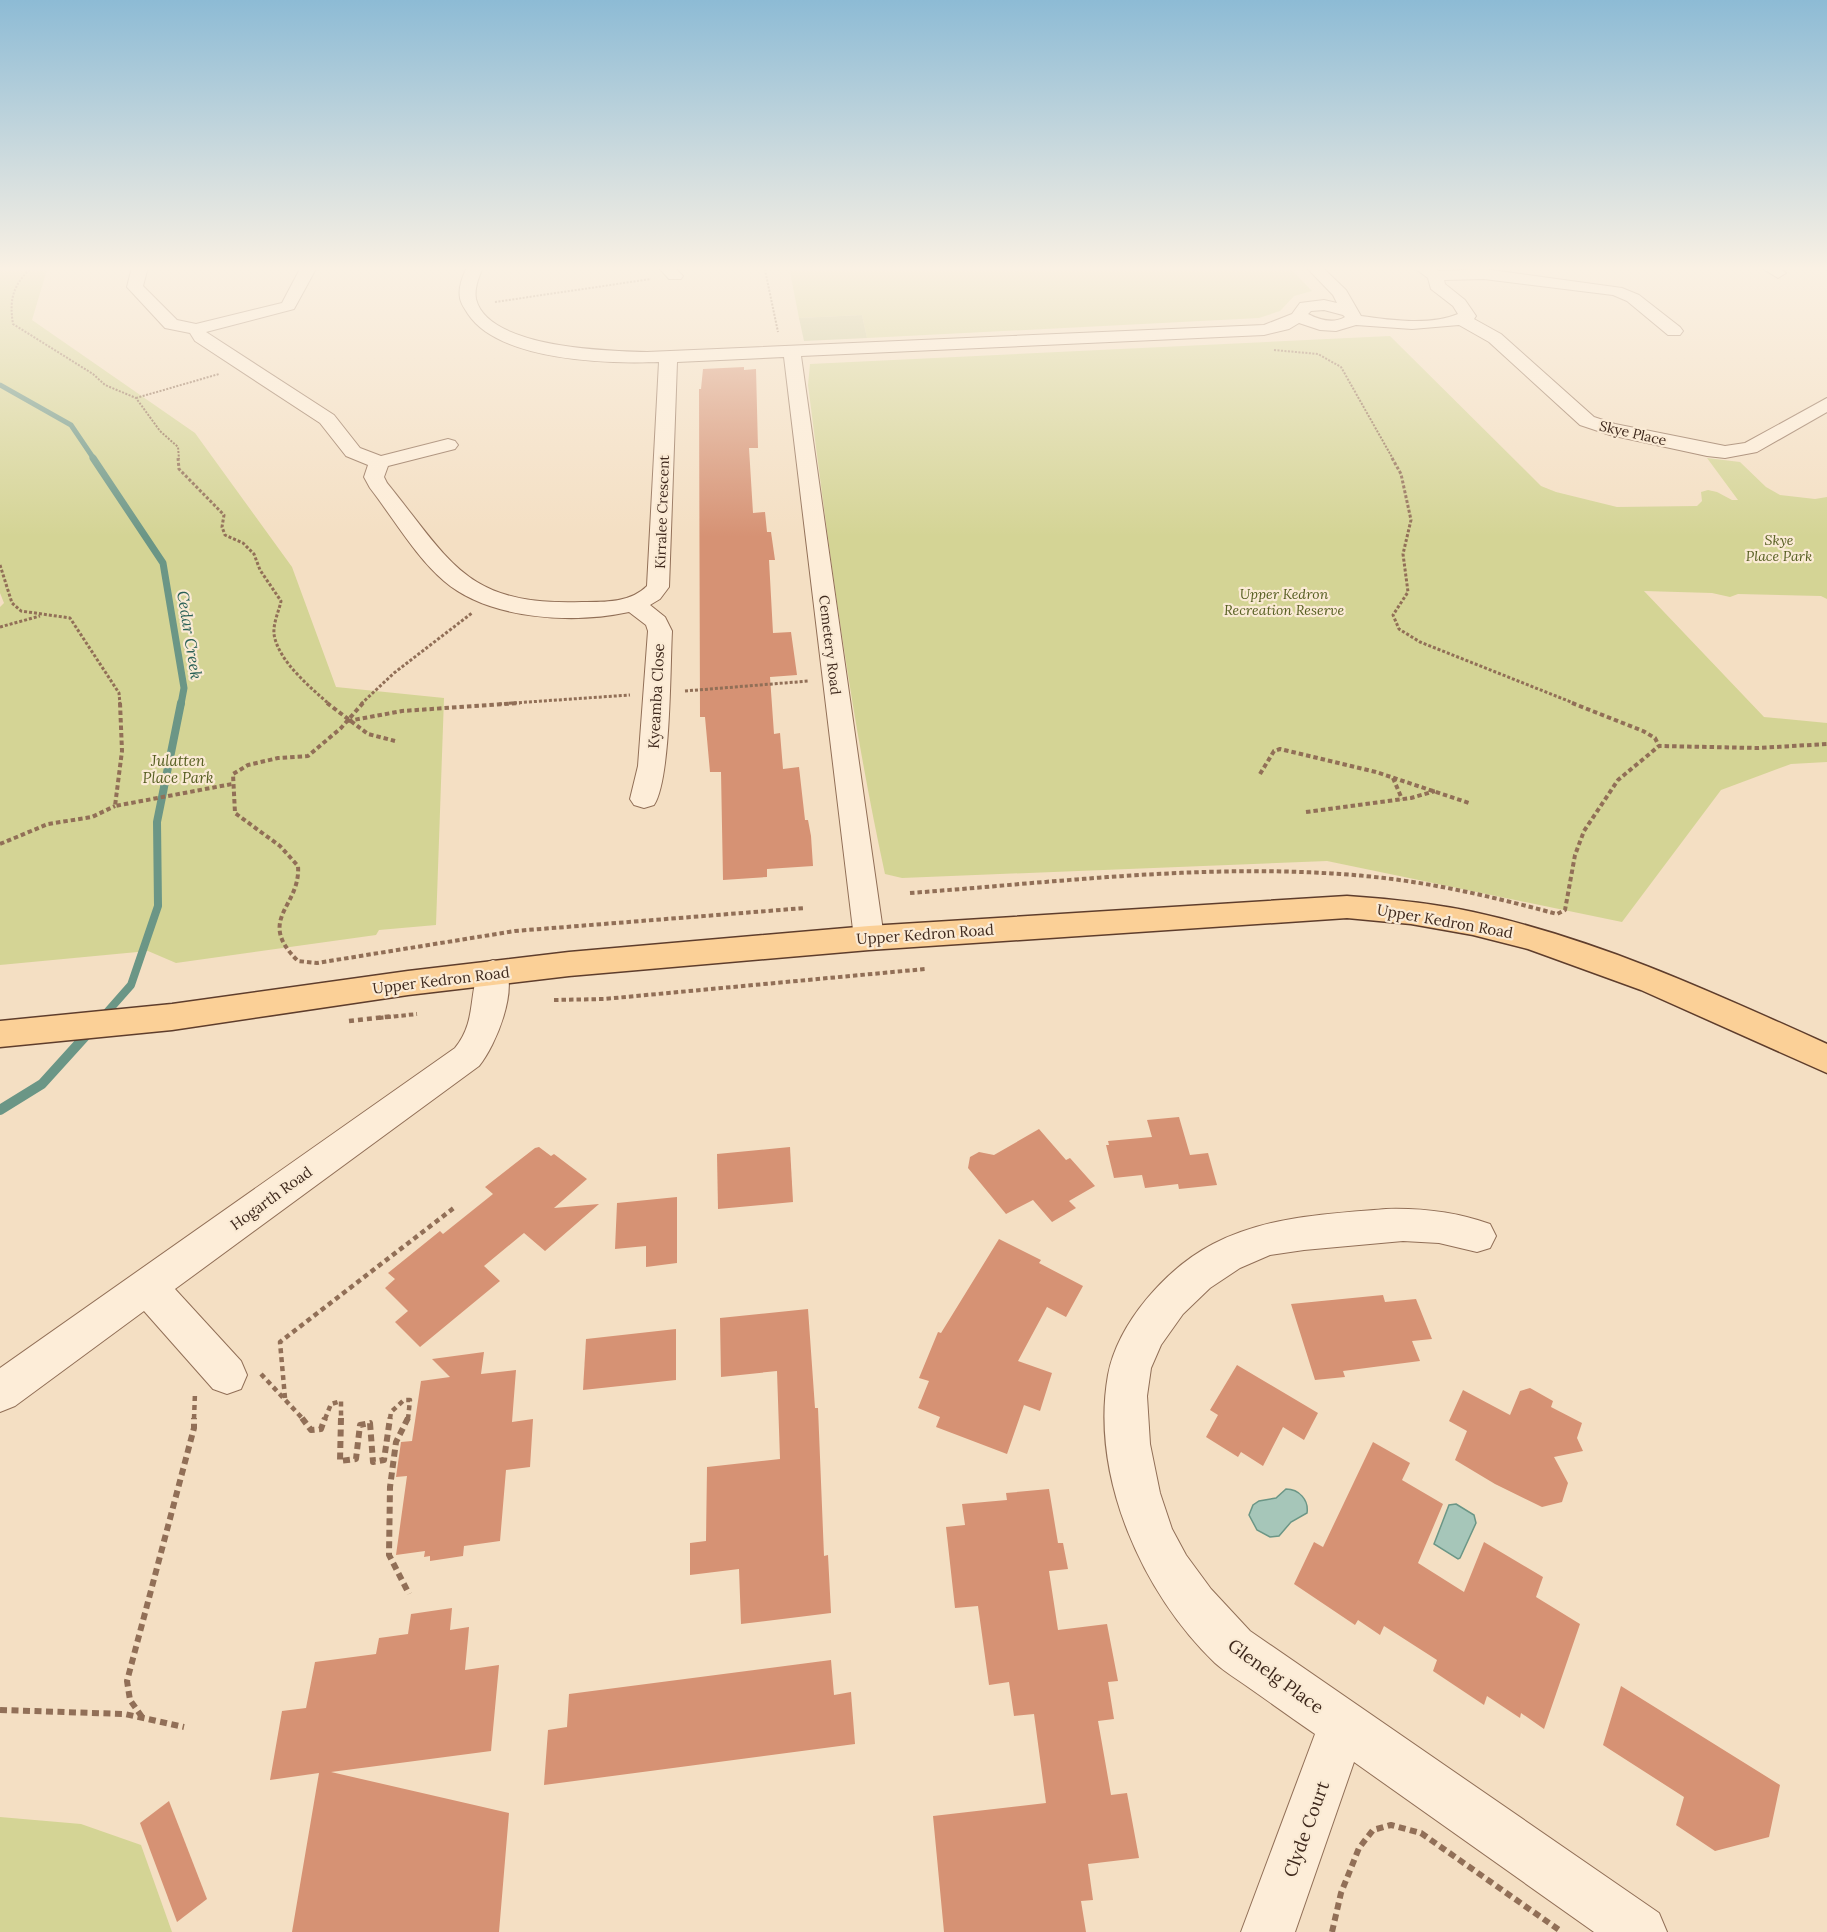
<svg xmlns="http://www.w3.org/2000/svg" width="1827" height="1932" font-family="Lora,serif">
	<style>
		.green { fill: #d4d495 }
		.cemetery { fill: #c7c895 }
		.water { fill: #a6c6b9; stroke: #6b9686; stroke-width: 1.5 }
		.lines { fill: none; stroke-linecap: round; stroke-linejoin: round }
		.stream-far3 { stroke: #6b9686; stroke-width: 5 }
		.stream-far2 { stroke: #6b9686; stroke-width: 7 }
		.stream-far1 { stroke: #6b9686; stroke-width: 8 }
		.stream { stroke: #6b9686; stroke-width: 10 }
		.building { fill: #d69274 }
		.minor-casing { stroke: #916f57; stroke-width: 2 }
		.major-casing { stroke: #5e3d2c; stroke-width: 3 }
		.path-far4 { stroke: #916f57; stroke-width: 2; stroke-dasharray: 2 1.5; stroke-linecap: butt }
		.path-far3 { stroke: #916f57; stroke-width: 3; stroke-dasharray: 3 2; stroke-linecap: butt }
		.path-far2 { stroke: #916f57; stroke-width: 4; stroke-dasharray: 4.5 3; stroke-linecap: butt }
		.path-far1 { stroke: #916f57; stroke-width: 4.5; stroke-dasharray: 5 4; stroke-linecap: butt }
		.path { stroke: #916f57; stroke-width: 6; stroke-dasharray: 7 4.5; stroke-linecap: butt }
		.minor { fill: #fdedd8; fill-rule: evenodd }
		.major { fill: #fbd097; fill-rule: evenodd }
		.labels { text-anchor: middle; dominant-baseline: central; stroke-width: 4.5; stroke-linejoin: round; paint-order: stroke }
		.far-street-label { font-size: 14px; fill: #3f291d; stroke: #faead4 }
		.far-park-label { font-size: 14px; font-style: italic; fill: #565e21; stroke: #faead4 }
		.street-label { font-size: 15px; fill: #3f291d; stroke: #faead4 }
		.park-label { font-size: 15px; font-style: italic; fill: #565e21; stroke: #faead4 }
		.water-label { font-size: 16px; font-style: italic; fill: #2a6057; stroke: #faead4 }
		.near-street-label { font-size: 18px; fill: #3f291d; stroke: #faead4 }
	</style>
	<rect width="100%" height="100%" fill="#f4dfc3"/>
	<g class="green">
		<polygon points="0,267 52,267 46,273 32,320 195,433 292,567 336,687 444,698 436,925 379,930 376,935 176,963 148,951 0,965 0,607 4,603 0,593"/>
		<polygon points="789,267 1289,267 1312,291 1294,296 1280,311 1259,318 867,338 862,315 799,318"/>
		<path d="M1390,336L1541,486L1556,492L1617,507L1697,506L1702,501L1701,492L1708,490L1717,492L1732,500H1738L1707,458L1740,462L1766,487L1780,495L1815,499L1827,497V599L1821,596L1738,594L1730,597L1712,593L1644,591L1764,717L1827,723V762L1791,764L1721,790L1622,922L1327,861L902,878L885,874C850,713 829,549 808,385L810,364Z"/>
		<polygon points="0,1817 81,1824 141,1845 172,1932 0,1932"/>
	</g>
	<polygon class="cemetery" points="862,315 867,338 804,341 799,318"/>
	<g class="water">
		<path d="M1286,1489C1299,1489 1309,1500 1307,1513L1291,1522L1279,1536L1270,1537L1257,1530L1249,1515L1253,1505L1259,1501L1276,1498Z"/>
		<polygon points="1456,1504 1474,1515 1476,1523 1460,1558 1458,1559 1434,1544 1449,1505"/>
	</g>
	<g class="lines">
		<polyline class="stream-far3" points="0,385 71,425 94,459"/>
		<polyline class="stream-far2" points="93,458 163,563 184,688 181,704"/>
		<polyline class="stream-far1" points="102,1018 131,985 158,906 157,822 181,703"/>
		<g class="stream">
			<polyline points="101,1019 103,1016"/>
			<polyline points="0,1110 42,1084 90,1031"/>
		</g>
	</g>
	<g class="building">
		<polygon points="744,367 744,370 756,369 758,448 749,448 753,513 765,512 767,532 771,532 775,560 769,560 773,633 791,632 797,675 770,677 774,734 780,733 783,769 799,767 805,820 808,820 811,836 813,866 767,869 767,877 723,880 721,772 710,772 705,717 700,717 699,389 701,389 703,369"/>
		<polygon points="1179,1117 1190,1155 1208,1153 1217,1185 1179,1189 1178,1184 1145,1188 1142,1175 1114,1178 1106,1145 1109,1145 1108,1141 1152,1137 1147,1120"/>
		<polygon points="1039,1129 1066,1160 1070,1158 1095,1186 1069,1201 1076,1208 1052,1222 1033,1200 1006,1214 968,1168 970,1157 979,1152 994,1155"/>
		<polygon points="539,1147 551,1156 554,1154 587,1179 554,1208 599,1204 545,1251 524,1233 484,1266 500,1281 420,1347 395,1322 408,1311 385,1288 395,1279 388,1273 440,1231 443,1234 493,1194 485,1187 535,1148"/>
		<polygon points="790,1147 793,1202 718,1209 717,1154"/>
		<polygon points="677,1197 677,1263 646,1267 646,1246 615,1249 617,1203"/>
		<polygon points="999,1239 1041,1260 1039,1263 1083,1286 1066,1317 1047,1307 1018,1361 1052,1373 1040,1411 1024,1405 1007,1454 936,1427 940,1417 918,1408 929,1381 919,1378 938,1332 941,1333"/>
		<polygon points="1383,1295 1385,1302 1416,1299 1432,1339 1412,1341 1420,1361 1343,1371 1345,1377 1315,1380 1291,1304"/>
		<polygon points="808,1309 815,1408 818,1408 824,1556 828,1555 831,1613 741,1624 739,1569 690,1575 690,1543 706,1541 707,1467 780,1459 777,1371 721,1377 720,1318"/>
		<polygon points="676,1329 676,1380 583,1390 586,1339"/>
		<polygon points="484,1352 481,1374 516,1370 512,1422 533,1419 530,1467 506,1470 500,1541 464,1546 463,1556 430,1561 430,1556 424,1557 425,1551 396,1555 407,1476 396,1477 401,1442 412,1441 421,1381 450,1377 432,1359"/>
		<polygon points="1237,1365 1318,1413 1304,1440 1283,1427 1263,1466 1241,1452 1238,1457 1206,1437 1218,1415 1210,1410"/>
		<polygon points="1530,1388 1553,1401 1551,1407 1582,1423 1577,1438 1583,1451 1554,1457 1568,1483 1562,1502 1542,1507 1495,1484 1455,1460 1467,1431 1449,1421 1463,1390 1510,1415 1520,1391"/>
		<polygon points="1373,1442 1410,1463 1402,1480 1443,1504 1418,1563 1464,1592 1484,1542 1543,1577 1536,1597 1580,1624 1544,1729 1521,1713 1520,1718 1487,1696 1484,1705 1433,1671 1437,1660 1384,1626 1380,1635 1358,1620 1355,1625 1294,1584 1314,1542 1323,1547"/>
		<polygon points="1049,1489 1058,1543 1063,1543 1068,1569 1049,1571 1058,1630 1107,1624 1118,1681 1108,1682 1114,1719 1098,1721 1111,1795 1127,1793 1139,1858 1088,1864 1093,1900 1081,1901 1086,1932 944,1932 933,1816 1046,1803 1034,1714 1014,1716 1009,1682 989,1685 978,1606 955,1608 946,1527 965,1525 962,1504 1007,1500 1006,1493"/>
		<polygon points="452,1608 450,1630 469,1627 465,1670 499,1665 491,1751 331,1772 509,1813 499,1932 292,1932 319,1773 270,1780 282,1711 306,1708 315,1662 376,1654 379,1638 408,1634 411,1614"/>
		<polygon points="831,1660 834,1695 851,1692 855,1744 544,1785 548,1730 567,1727 569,1694"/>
		<polygon points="1621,1686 1780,1785 1769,1837 1715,1851 1676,1825 1684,1797 1603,1745"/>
		<polygon points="169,1801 207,1899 177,1922 140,1823"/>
	</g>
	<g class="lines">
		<defs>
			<g id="minor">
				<path d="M132,267H148L143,286L177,320L196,324L282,303L301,267H317L294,309L206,332L334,415L360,448L381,456L448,439L455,441L458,445L455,449L388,466L384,477L387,483C452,563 466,606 582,602C604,602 630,603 647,586L659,362C608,364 499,361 468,314C465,309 461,304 460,298C458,287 463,276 467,267H483C479,277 474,288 476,299C488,348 607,351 647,352L1264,325L1292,314L1300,303L1324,300L1337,303L1333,295L1306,267H1322L1346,290L1361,316C1390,320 1430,326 1458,314L1453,306L1431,289L1428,278L1417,270L1419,267H1430L1439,271L1484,269L1622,288L1639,295L1680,327L1683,331L1680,335H1668L1627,301L1613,295L1484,279L1444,280L1445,284L1465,300L1476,316L1474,319L1501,334L1594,417L1615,424L1725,446L1745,443L1827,398V412L1757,452L1725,458L1707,456L1610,435L1580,425L1489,342L1459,325L1412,329L1356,325L1336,331L1320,330L1299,323L1289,329L1264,335L801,356L884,938L880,946L869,949L858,946L854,938L784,357L677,362L669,587L660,599L650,605L665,617L672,631C670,668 671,779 654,805L644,808L634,805L630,799L638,766L648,631L646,625L629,612C574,624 489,620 444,581C415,556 394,519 370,488L364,477L368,465L346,456L320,423L195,341L190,333L165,328L127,287ZM1324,310L1343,315L1345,317C1333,324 1320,320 1308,314L1311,311Z"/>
				<polygon points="658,267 674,267 683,276 681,279 669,279"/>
				<polygon points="1760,267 1778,267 1786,273 1778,278"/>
				<path d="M493,960L504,964C519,989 496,1045 479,1066L175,1289L241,1361L247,1375L241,1389L227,1394L213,1389L144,1311L15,1406L0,1412V1368L455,1048C478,1020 467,991 482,964Z"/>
				<path d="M1386,1209C1422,1208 1456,1212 1490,1224L1496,1236L1490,1248L1477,1252L1439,1243L1403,1241L1304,1250L1270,1255L1240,1268L1210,1288L1183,1314L1161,1345L1151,1368L1147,1396L1150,1444L1160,1493L1172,1529L1186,1555L1211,1589L1250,1631L1659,1913L1667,1932H1594L1354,1762L1295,1932H1241L1315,1734C1293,1719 1271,1703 1248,1687C1237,1679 1225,1672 1215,1663C1143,1594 1090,1477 1108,1375C1118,1322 1167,1268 1213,1244C1267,1216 1327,1214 1386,1209Z"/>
			</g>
			<path id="major" d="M1347,896C1389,899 1432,903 1473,912C1597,939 1712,992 1827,1044V1073L1641,990L1528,949L1473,935L1411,924L1347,918L869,950L569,976L408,995L172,1030L0,1047V1021L172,1004L408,971L569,952L869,926Z"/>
		</defs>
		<use href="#minor" class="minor-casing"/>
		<use href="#major" class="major-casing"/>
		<g class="path-far4">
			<path d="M32,267C13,285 9,299 13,324L93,374L105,385L136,398L160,431L178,447L179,459"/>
			<polyline points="768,267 765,270 778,332"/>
			<polyline points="495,302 651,279"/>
			<polyline points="1274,350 1318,354 1341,367 1393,459"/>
			<polyline points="136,398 219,374"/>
		</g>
		<g class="path-far3">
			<path d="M178,458L179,469L224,515L222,527L225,535L243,543L254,554L260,570L281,601C279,611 273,623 274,634C278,661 310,687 329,704"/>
			<polyline points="1392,458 1401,474 1411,520 1403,554 1408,592 1393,615 1399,629 1420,642 1576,704"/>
			<polyline points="0,565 12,603 21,611 70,618 119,693 120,704"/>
			<polyline points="0,627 40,616"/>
			<polyline points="685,691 809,681"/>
			<polyline points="361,704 394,673 472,613"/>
			<polyline points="499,704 630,695"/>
		</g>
		<g class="path-far2">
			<polyline points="120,703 122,751 115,806 232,784"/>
			<polyline points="327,703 368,734 395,741"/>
			<path d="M363,703L341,728L308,756L278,758L248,765L233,774L235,813L280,846L298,866C301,907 255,919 298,961L317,963L515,931L805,908"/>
			<polyline points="1572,703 1643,731 1655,738 1659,746"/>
			<polyline points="348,721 402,711 520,703"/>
			<polyline points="1260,774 1274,751 1280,749 1376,772 1469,803"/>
			<polyline points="1393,778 1402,799"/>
			<polyline points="1306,812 1411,798 1435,791"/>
			<polyline points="0,844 48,824 92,817 115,806"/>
			<path d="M910,893C1061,882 1214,862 1365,876C1430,882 1494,897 1557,914L1565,910L1575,855L1584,831L1618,780L1659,746L1758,748L1827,744"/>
			<polyline points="554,1000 604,999 925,969"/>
			<polyline points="379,1018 417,1014"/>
		</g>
		<g class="path-far1">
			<polyline points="349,1021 394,1016"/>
			<polyline points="261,1374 303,1419"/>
			<polyline points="285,1398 280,1342 455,1207"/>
			<polyline points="194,1419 195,1393"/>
			<polyline points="325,1419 331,1404 341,1401 341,1419"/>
			<polyline points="390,1419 391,1412 404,1400 410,1400 408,1419"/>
		</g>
		<g class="path">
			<polyline points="302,1418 311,1430 321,1429 325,1418"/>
			<polyline points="341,1418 340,1461 356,1459 360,1425 370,1423 373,1462 384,1460 390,1418"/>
			<polyline points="408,1418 396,1442 390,1487 389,1555 409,1594"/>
			<polyline points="0,1710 125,1714 184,1727"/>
			<polyline points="142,1717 130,1700 127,1681 194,1428 194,1418"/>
			<polyline points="1332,1932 1341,1893 1359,1848 1373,1830 1391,1825 1421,1833 1562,1932"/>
		</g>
		<use href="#minor" class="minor"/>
		<use href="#major" class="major"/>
	</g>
	<linearGradient id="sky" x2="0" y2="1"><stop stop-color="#8dbbd5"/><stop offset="0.5" stop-color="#faf1e4"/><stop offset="1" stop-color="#faf1e4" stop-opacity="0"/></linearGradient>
	<rect width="1827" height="537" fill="url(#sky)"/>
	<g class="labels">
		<g class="far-street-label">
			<text transform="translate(1633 433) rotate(13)">Skye Place</text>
			<text transform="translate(662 512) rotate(-88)">Kirralee Crescent</text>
			<text transform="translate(830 645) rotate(83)">Cemetery Road</text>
		</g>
		<g class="far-park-label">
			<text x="1779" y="540">Skye<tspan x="1779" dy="16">Place Park</tspan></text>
			<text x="1284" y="594">Upper Kedron<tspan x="1284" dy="16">Recreation Reserve</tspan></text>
		</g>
		<g class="street-label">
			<text transform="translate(656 696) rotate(-87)">Kyeamba Close</text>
			<text transform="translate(1445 921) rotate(10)">Upper Kedron Road</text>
			<text transform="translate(925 934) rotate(-4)">Upper Kedron Road</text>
			<text transform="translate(441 980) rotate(-7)">Upper Kedron Road</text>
			<text transform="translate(271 1198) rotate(-36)">Hogarth Road</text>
		</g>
		<g class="park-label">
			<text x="178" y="760">Julatten<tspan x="178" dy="17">Place Park</tspan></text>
		</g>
		<g class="water-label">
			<text transform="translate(190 635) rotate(81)">Cedar Creek</text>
		</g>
		<g class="near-street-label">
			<text transform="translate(1276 1676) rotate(36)">Glenelg Place</text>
			<text transform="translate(1306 1829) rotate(-70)">Clyde Court</text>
		</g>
	</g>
</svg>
